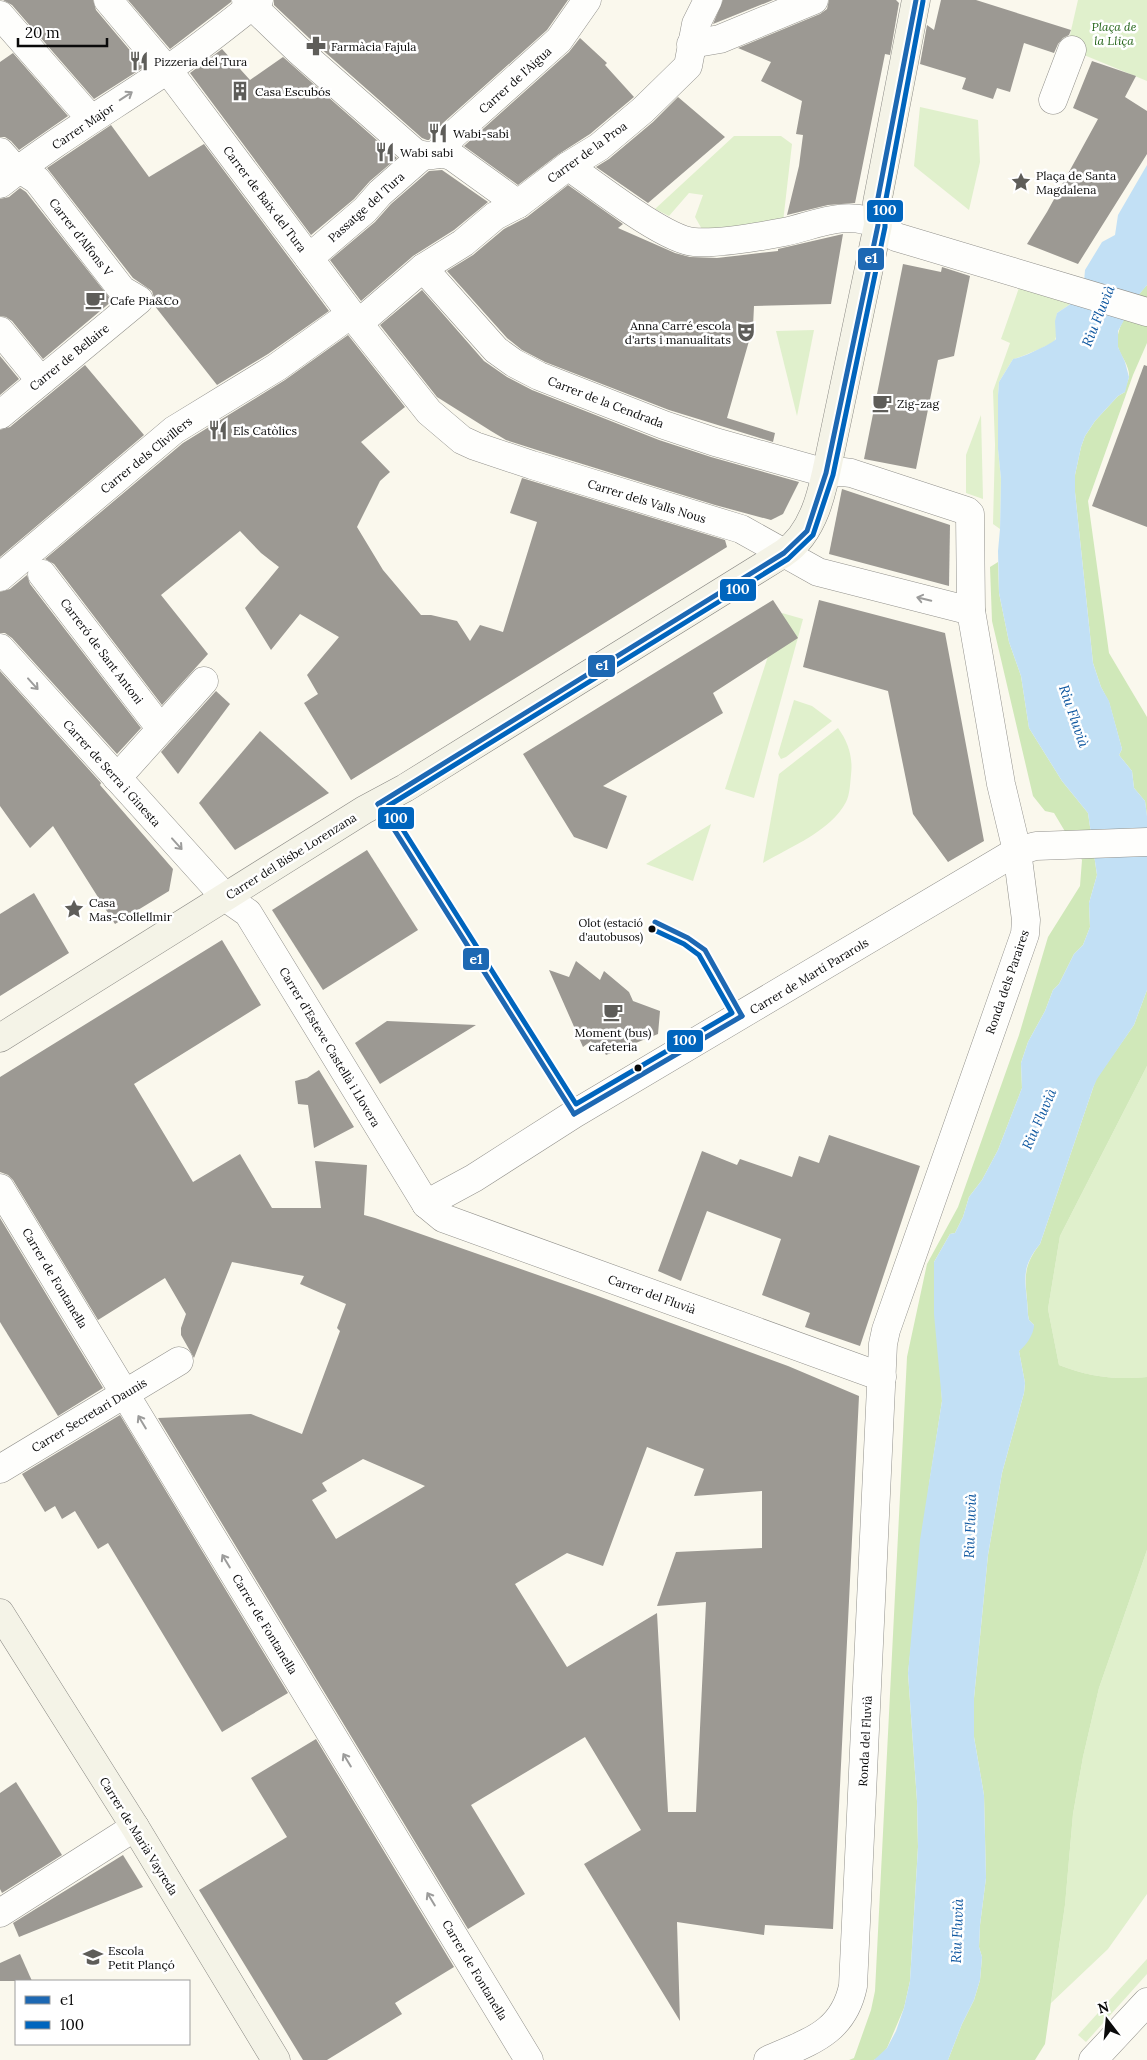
<svg xmlns="http://www.w3.org/2000/svg" width="1147" height="2060" font-family="Lora,serif">
	<style>
		.green { fill: #e0f0cc }
		.forest { fill: #d0e8b9 }
		.water { fill: #c2e0f5 }
		.building { fill: #9c9993; fill-rule: evenodd }
		.lines { fill: none; stroke-linecap: round; stroke-linejoin: round }
		.street-casing { stroke: #92918c; stroke-width: 29 }
		.secondary-casing { stroke: #898883; stroke-width: 29 }
		.street { stroke: #fefefc; stroke-width: 28 }
		.secondary { stroke: #f4f3e7; stroke-width: 28 }
		.bus-1-casing { stroke: #fff; stroke-width: 9 }
		.bus-2-casing { stroke: #fff; stroke-width: 9 }
		.bus-1 { stroke: #1d68b3; stroke-width: 5 }
		.bus-2 { stroke: #0065bd; stroke-width: 5 }
		.oneway { stroke: #9c9c9b }
		.bus-dot { fill: #0a0a0a; stroke: #fff; stroke-width: 2 }
		.labels { text-anchor: middle; dominant-baseline: central; stroke-width: 5; stroke-linejoin: round; paint-order: stroke }
		.bus-label { font-size: 11px; fill: #0a0a0a; stroke: #fff; text-anchor: end }
		.park-label { font-size: 12px; font-style: italic; fill: #246419; stroke: #fff }
		.poi-label { font-size: 12px; fill: #0a0a0a; stroke: #fff; text-anchor: start }
		.street-label { font-size: 12px; fill: #0a0a0a; stroke: #fff }
		.water-label { font-size: 14px; font-style: italic; fill: #1058a0; stroke: #fff }
		.line-badge { stroke: #fff; stroke-width: 2 }
		.badge-label { font-size: 14px; text-anchor: middle; font-weight: bold; fill: #fff }
	</style>
	<rect width="100%" height="100%" fill="#faf8ed"/>
	<g class="green">
		<polygon points="1078,0 1147,0 1147,81 1067,48"/>
		<polygon points="920,107 978,120 980,162 969,210 914,166"/>
		<polygon points="734,136 781,136 792,144 783,222 703,231 695,217 703,195 689,193 669,216 655,209"/>
		<path d="M1020,285L1075,301L1057,313C1055,322 1059,334 1054,342C1050,345 1017,359 1013,359L999,382L998,395V449L1001,479L1000,529L993,524L995,445L993,391L1010,343L1001,339Z"/>
		<polygon points="814,330 797,416 776,331"/>
		<polygon points="981,415 983,499 966,493 966,455"/>
		<polygon points="782,613 803,619 754,798 725,789"/>
		<polygon points="794,700 812,706 832,721 786,757 781,759 778,754"/>
		<path d="M838,728C849,743 853,758 851,775C850,784 850,794 846,802C831,831 790,847 763,863L779,774Z"/>
		<polygon points="711,824 693,881 646,864"/>
		<path d="M1147,1066V1377C1113,1380 1091,1377 1059,1365L1048,1309L1060,1236Z"/>
		<polygon points="1147,1550 1147,1894 1108,1949 1051,2003 1065,1905 1073,1814 1083,1757 1099,1688"/>
		<polygon points="1147,1959 1147,1974 1086,2042 1078,2035"/>
	</g>
	<g class="forest">
		<path d="M1147,285V343L1133,375L1088,501L1109,653L1147,717V816L1145,801L1134,788L1132,771L1119,755L1122,749L1109,702L1101,687L1093,663L1075,492V475L1081,447L1085,436L1095,421L1118,396L1125,392C1125,386 1128,382 1129,377C1130,366 1121,357 1118,347C1113,330 1135,298 1147,285Z"/>
		<polygon points="998,562 999,593 1009,642 1021,676 1029,728 1062,781 1088,813 1097,875 1089,903 1090,927 1083,945 1074,954 1059,984 1053,990 1045,1011 1028,1042 1021,1063 1022,1088 998,1150 982,1180 969,1197 963,1217 955,1233 950,1234 934,1262 942,1401 929,1485 908,1673 917,1801 918,1847 910,1981 904,2008 887,2048 880,2057 874,2060 849,2060 854,2058 871,2010 875,1991 907,1357 927,1264 958,1207 1019,1035 1048,937 1080,886 1082,860 1054,813 1045,811 1033,796 992,621 990,567"/>
		<path d="M1147,990V1066L1060,1236L1048,1309L1059,1365C1091,1377 1113,1380 1147,1377V1550L1099,1688L1083,1757L1073,1814L1065,1905L1045,2044L1035,2060H948L962,2024L974,2000L980,1980L982,1957L979,1947L980,1925L986,1878L984,1795L974,1737V1698L988,1555L1002,1473L1024,1393L1025,1383L1019,1351L1034,1325L1029,1320L1028,1315C1027,1283 1019,1271 1040,1244L1093,1088L1096,1079L1134,1025Z"/>
	</g>
	<path class="water" d="M1147,165V285L1137,297L1118,331V347L1125,362L1129,377L1125,392L1118,396L1095,421L1085,436L1081,447L1075,475V492L1093,663L1101,687L1109,701L1122,749L1119,755L1132,771L1134,788L1145,801L1147,816V990L1134,1025L1097,1079L1093,1088L1040,1244C1018,1271 1027,1283 1028,1315L1029,1320L1034,1325C1034,1334 1026,1346 1019,1351L1025,1383L1024,1393L1002,1473L988,1555L974,1698V1737L984,1795L986,1878L980,1925L979,1947L982,1957L980,1980L974,2000L962,2024L948,2060H874L887,2048L896,2031L904,2008L910,1981L918,1847L917,1801L908,1673L920,1540L942,1401L934,1314V1262L950,1234L955,1233L963,1217L969,1197L982,1180L998,1150L1022,1088L1021,1063L1028,1042L1045,1011L1053,990L1059,984L1074,954L1083,945L1090,927L1089,903L1097,875L1088,813L1062,781L1029,728L1021,676L1009,642L999,593L998,551L1000,529L1001,479L998,449V395L999,382L1013,359C1019,359 1052,344 1056,339L1055,321L1057,313L1075,301L1084,282L1085,270L1102,242L1115,235L1118,215Z"/>
	<g class="building">
		<polygon points="3,0 93,0 96,10 144,67 94,99 12,5"/>
		<polygon points="128,0 231,0 231,2 170,49"/>
		<polygon points="274,0 568,0 547,30 443,123 429,140 427,140 422,138 309,38 274,5"/>
		<polygon points="723,0 773,0 713,24"/>
		<polygon points="829,0 896,0 899,3 890,55 885,54 855,203 828,205 787,215 799,166 803,135 796,134 802,101 761,81 771,62 738,48 820,14 827,9"/>
		<polygon points="941,0 976,0 1071,30 1069,35 1063,38 1058,44 1054,53 1024,43 1010,92 997,88 993,99 962,89 966,78 920,64 927,25 934,30"/>
		<polygon points="580,38 607,63 605,65 634,97 590,134 559,154 518,185 464,146 569,52"/>
		<polygon points="222,49 250,80 283,57 397,158 370,181 354,199 311,235 190,73"/>
		<polygon points="13,53 68,116 19,150 11,141 5,137 0,137 0,62"/>
		<polygon points="1092,61 1136,76 1125,97 1147,111 1147,154 1078,264 1027,244 1047,212 1098,119 1073,108"/>
		<polygon points="678,97 725,137 648,203 596,167 609,159 653,122"/>
		<polygon points="111,125 149,177 204,144 329,311 268,354 217,385 154,305 154,298 152,291 133,278 47,168"/>
		<polygon points="442,170 488,202 454,230 413,256 361,301 330,260 375,222 391,204 429,171"/>
		<polygon points="568,185 623,224 618,228 675,253 690,257 717,258 778,251 778,249 843,234 831,304 754,306 753,327 727,418 775,433 773,442 669,410 545,362 522,350 507,338 447,271 473,255 504,229 527,217"/>
		<polygon points="20,188 26,192 112,301 43,359 12,321 6,317 0,316 0,199 9,197"/>
		<polygon points="903,264 941,272 942,267 970,276 954,356 938,360 916,469 864,459"/>
		<polygon points="422,290 484,361 507,377 532,390 659,440 711,457 799,482 783,514 771,520 715,505 537,450 506,440 491,431 437,397 380,325"/>
		<polygon points="348,335 405,407 361,442 390,472 380,481 357,527 383,570 421,615 431,615 457,621 470,641 480,625 503,632 537,522 510,513 522,478 725,540 727,547 351,780 304,703 318,694 307,675 339,637 300,614 271,650 245,608 279,567 261,553 240,531 161,595 208,654 162,705 54,564 45,559 183,443 285,380"/>
		<polygon points="0,356 19,379 0,395"/>
		<polygon points="85,365 144,435 0,557 0,430 10,427"/>
		<polygon points="1144,365 1147,366 1147,527 1092,506"/>
		<polygon points="842,489 950,525 949,586 829,554"/>
		<polygon points="27,575 30,584 141,728 117,754 12,638 5,633 0,633 0,592 10,589"/>
		<polygon points="773,600 798,638 713,693 723,713 603,786 627,796 607,849 574,837 523,754"/>
		<polygon points="819,600 945,633 984,841 948,862 913,814 888,691 803,667"/>
		<polygon points="0,671 101,783 100,785 173,869 169,891 115,924 53,826 30,848 0,806"/>
		<polygon points="216,691 230,704 178,774 161,752"/>
		<polygon points="260,731 329,793 235,850 199,803"/>
		<polygon points="367,850 418,930 323,990 272,910"/>
		<polygon points="34,893 69,953 0,996 0,914"/>
		<path d="M222,940L261,1005L134,1084L193,1182L240,1154L272,1208H321L315,1161L367,1165L364,1215L375,1218L595,1295L788,1366L859,1396L833,1929L765,1925L764,1935L677,1922L680,2021L584,1864L641,1830L585,1737L471,1805L525,1894L468,1929L158,1418L251,1414L302,1434L340,1331L337,1328L346,1304L300,1284L304,1276L232,1262L194,1358L181,1335V1328L186,1314L165,1278L98,1320L13,1180L8,1175L0,1172V1077ZM647,1447L704,1469L694,1496L762,1491V1548L676,1552L657,1606L706,1602L696,1812H668L657,1613L567,1667L515,1584L567,1553L603,1566ZM363,1459L425,1486L336,1539L312,1500L327,1491L322,1483Z"/>
		<polygon points="576,961 600,980 604,971 629,992 633,1001 660,1011 658,1034 606,1055 600,1045 595,1049 591,1041 583,1047 549,970 569,977"/>
		<polygon points="387,1021 476,1025 380,1084 355,1043"/>
		<polygon points="319,1070 354,1127 314,1148 308,1105 298,1104 295,1081 307,1078"/>
		<polygon points="829,1135 920,1166 860,1346 805,1327 810,1313 762,1295 781,1239 707,1211 681,1281 658,1271 702,1151 737,1165 740,1159 792,1177 799,1156 819,1163"/>
		<polygon points="0,1218 103,1388 58,1416 0,1322"/>
		<polygon points="120,1415 288,1693 222,1732 108,1543 98,1549 75,1511 62,1519 55,1506 45,1512 22,1474"/>
		<polygon points="316,1739 454,1967 395,2003 402,2014 327,2060 303,2060 199,1890 287,1837 251,1778"/>
		<polygon points="16,1782 62,1855 2,1893 0,1889 0,1793"/>
		<polygon points="123,1855 143,1887 19,1937 13,1923"/>
		<polygon points="20,1954 32,1981 0,1981 0,1963"/>
	</g>
	<g class="lines">
		<defs>
			<g id="street">
				<polyline points="108,0 173,77 351,314 429,412 462,440 475,446 532,465 741,529 818,572 971,611"/>
				<path d="M246,0L298,50L414,152C432,161 437,149 453,157L518,204"/>
				<polyline points="0,15 91,119"/>
				<polyline points="691,44 720,39 814,0"/>
				<polyline points="1053,100 1072,50"/>
				<polyline points="0,152 17,171 26,173 37,180 122,290 139,300 0,415"/>
				<polyline points="438,154 453,135 559,40 587,0"/>
				<path d="M568,166C594,184 665,240 694,242C720,244 758,237 784,232C817,225 846,209 880,225C886,228 890,233 896,237L1147,312"/>
				<path d="M0,184C53,142 111,108 167,70C199,48 229,24 259,0"/>
				<polyline points="309,258 365,210 380,193 422,156"/>
				<path d="M423,268L496,350L514,363L539,376L664,425L715,442L826,473L843,472L851,473L967,511L970,514L971,611L1001,784L1017,851L1026,920L1025,934L886,1330L883,1344L853,1986C843,2034 808,2042 768,2060"/>
				<polyline points="359,323 423,268 463,243 495,216 518,204 568,166 599,147 643,110 688,66 696,24 708,0"/>
				<polyline points="0,331 41,381"/>
				<polyline points="42,574 161,729"/>
				<polyline points="0,577 174,430 277,367 351,314"/>
				<polyline points="0,648 225,897 248,913 426,1204 443,1218 882,1377"/>
				<polyline points="117,778 204,681"/>
				<polyline points="0,1188 529,2060"/>
				<polyline points="426,1204 474,1178 574,1114 1017,851 1036,846 1147,842"/>
				<polyline points="0,1469 179,1361"/>
				<polyline points="0,1913 135,1827"/>
				<polyline points="1093,2060 1147,2002"/>
			</g>
			<g id="secondary">
				<path d="M0,1038L364,810L405,788L784,553C815,532 823,489 830,454L878,225L877,203L916,0"/>
				<polyline points="0,1613 135,1827 276,2060"/>
			</g>
		</defs>
		<use href="#street" class="street-casing"/>
		<use href="#secondary" class="secondary-casing"/>
		<use href="#street" class="street"/>
		<use href="#secondary" class="secondary"/>
		<defs>
			<g id="bus-1">
				<polyline points="378,804 784,553 807,531 826,473 878,225 877,203 916,0"/>
				<polyline points="378,804 574,1114"/>
				<polyline points="655,922 688,938 705,950 742,1016"/>
				<polyline points="574,1114 742,1016"/>
			</g>
			<polyline id="bus-2" points="652,929 684,944 699,955 732,1013 576,1104 388,806 788,559 813,535 833,475 885,227 885,204 923,1"/>
		</defs>
		<use href="#bus-1" class="bus-1-casing"/>
		<use href="#bus-2" class="bus-2-casing"/>
		<use href="#bus-1" class="bus-1"/>
		<use href="#bus-2" class="bus-2"/>
	</g>
	<defs><path id="oneway-shaft" d="M-6 0H5M1.5-3L5.5 0L1.5 3" fill="none" stroke-width="1.6" stroke-linecap="round" stroke-linejoin="round" transform="scale(1.25)"/></defs>
	<g class="oneway">
		<use href="#oneway-shaft" transform="translate(126 96) rotate(-33)"/>
		<use href="#oneway-shaft" transform="translate(924 599) rotate(-166)"/>
		<use href="#oneway-shaft" transform="translate(33 684) rotate(48)"/>
		<use href="#oneway-shaft" transform="translate(177 844) rotate(48)"/>
		<use href="#oneway-shaft" transform="translate(142 1422) rotate(-121)"/>
		<use href="#oneway-shaft" transform="translate(226 1561) rotate(-121)"/>
		<use href="#oneway-shaft" transform="translate(347 1760) rotate(-121)"/>
		<use href="#oneway-shaft" transform="translate(431 1899) rotate(-121)"/>
	</g>
	<defs>
		<symbol id="pharmacy-bare" viewBox="-9 -9 18 18"><path d="M-2-6h4v4h4v4h-4v4h-4v-4h-4v-4h4Z" fill="#5e5d59" stroke="#fff" stroke-width="2.5" paint-order="stroke"/></symbol>
		<symbol id="restaurant-bare" viewBox="-9 -9 18 18"><path d="M-5-6h1v4h1v-4h1v4h1v-4h1v5L-1.5 .5V6h-2V.5L-5-1ZM5-6V6H3V1.5H1.5Q1.5-4 5-6Z" fill="#5e5d59" stroke="#fff" stroke-width="2.5" paint-order="stroke"/></symbol>
		<symbol id="building-bare" viewBox="-9 -9 18 18"><path d="M-4-6H4V6H1V3H-1V6H-4ZM-2.5-4.3h1.7v1.8h-1.7ZM.8-4.3h1.7v1.8H.8ZM-2.5-1h1.7V.8h-1.7ZM.8-1h1.7V.8H.8Z" fill="#5e5d59" stroke="#fff" stroke-width="2.5" paint-order="stroke"/></symbol>
		<symbol id="sight-bare" viewBox="-9 -9 18 18"><path d="M0-6L1.8-2.2L6-1.7L2.9 1.2L3.7 5.4L0 3.3L-3.7 5.4L-2.9 1.2L-6-1.7L-1.8-2.2Z" fill="#5e5d59" stroke="#fff" stroke-width="2.5" paint-order="stroke"/></symbol>
		<symbol id="cafe-bare" viewBox="-9 -9 18 18"><path d="M-5.5-4.5H6V0H3Q3 3.5 0 3.5H-2.5Q-5.5 3.5-5.5 0ZM3-3.2v2h1.7v-2ZM-6 4.5H4V6H-6Z" fill="#5e5d59" stroke="#fff" stroke-width="2.5" paint-order="stroke"/></symbol>
		<symbol id="theatre-bare" viewBox="-9 -9 18 18"><path d="M-5-5.5Q0-4 5-5.5V0Q5 5 0 6Q-5 5-5 0ZM-3.3-2.5H-1v1.5H-3.3ZM1-2.5H3.3v1.5H1ZM-2.8 1Q0 5.5 2.8 1Z" fill="#5e5d59" stroke="#fff" stroke-width="2.5" paint-order="stroke"/></symbol>
		<symbol id="school-bare" viewBox="-9 -9 18 18"><path d="M0-5L7-2L0 1L-7-2ZM-4 1L0 2.5L4 1V4Q0 6-4 4Z" fill="#5e5d59" stroke="#fff" stroke-width="2.5" paint-order="stroke"/></symbol>
	</defs>
	<g fill-rule="evenodd">
		<use href="#pharmacy-bare" x="302" y="32" width="28" height="28"/>
		<use href="#restaurant-bare" x="125" y="47" width="28" height="28"/>
		<use href="#building-bare" x="226" y="77" width="28" height="28"/>
		<use href="#restaurant-bare" x="424" y="119" width="28" height="28"/>
		<use href="#restaurant-bare" x="371" y="138" width="28" height="28"/>
		<use href="#sight-bare" x="1007" y="168" width="28" height="28"/>
		<use href="#cafe-bare" x="81" y="286" width="28" height="28"/>
		<use href="#theatre-bare" x="732" y="318" width="28" height="28"/>
		<use href="#cafe-bare" x="868" y="389" width="28" height="28"/>
		<use href="#restaurant-bare" x="204" y="416" width="28" height="28"/>
		<use href="#sight-bare" x="60" y="895" width="28" height="28"/>
		<use href="#cafe-bare" x="599" y="998" width="28" height="28"/>
		<use href="#school-bare" x="79" y="1943" width="28" height="28"/>
	</g>
	<g class="bus-dot">
		<circle cx="652" cy="929" r="4.5"/>
		<circle cx="638" cy="1068" r="4.5"/>
	</g>
	<g class="labels">
		<g class="bus-label">
			<text x="643" y="923">Olot (estació<tspan x="643" dy="14">d'autobusos)</tspan></text>
		</g>
		<g class="park-label">
			<text x="1114" y="26">Plaça de<tspan x="1114" dy="14">la Lliça</tspan></text>
		</g>
		<g class="poi-label">
			<text x="331" y="46">Farmàcia Fajula</text>
			<text x="154" y="61">Pizzeria del Tura</text>
			<text x="255" y="91">Casa Escubós</text>
			<text x="453" y="133">Wabi-sabi</text>
			<text x="400" y="152">Wabi sabi</text>
			<text x="1036" y="175">Plaça de Santa<tspan x="1036" dy="14">Magdalena</tspan></text>
			<text x="110" y="300">Cafe Pia&amp;Co</text>
			<text x="731" y="325" text-anchor="end">Anna Carré escola<tspan x="731" dy="14">d'arts i manualitats</tspan></text>
			<text x="897" y="403">Zig-zag</text>
			<text x="233" y="430">Els Catòlics</text>
			<text x="89" y="902">Casa<tspan x="89" dy="14">Mas-Collellmir</tspan></text>
			<text x="613" y="1032" text-anchor="middle">Moment (bus)<tspan x="613" dy="14">cafeteria</tspan></text>
			<text x="108" y="1950">Escola<tspan x="108" dy="14">Petit Plançó</tspan></text>
		</g>
		<g class="street-label">
			<text transform="translate(515 80) rotate(-42)">Carrer de l'Aigua</text>
			<text transform="translate(83 126) rotate(-34)">Carrer Major</text>
			<text transform="translate(587 152) rotate(-36)">Carrer de la Proa</text>
			<text transform="translate(265 199) rotate(53)">Carrer de Baix del Tura</text>
			<text transform="translate(366 207) rotate(-42)">Passatge del Tura</text>
			<text transform="translate(81 237) rotate(52)">Carrer d'Alfons V</text>
			<text transform="translate(69 357) rotate(-39)">Carrer de Bellaire</text>
			<text transform="translate(606 402) rotate(21)">Carrer de la Cendrada</text>
			<text transform="translate(146 455) rotate(-39)">Carrer dels Clivillers</text>
			<text transform="translate(647 501) rotate(17)">Carrer dels Valls Nous</text>
			<text transform="translate(102 651) rotate(53)">Carreró de Sant Antoni</text>
			<text transform="translate(112 773) rotate(48)">Carrer de Serra i Ginesta</text>
			<text transform="translate(291 856) rotate(-32)">Carrer del Bisbe Lorenzana</text>
			<text transform="translate(809 976) rotate(-31)">Carrer de Martí Pararols</text>
			<text transform="translate(1007 982) rotate(-71)">Ronda dels Paraires</text>
			<text transform="translate(330 1047) rotate(59)">Carrer d'Esteve Castellà i Llovera</text>
			<text transform="translate(55 1278) rotate(59)">Carrer de Fontanella</text>
			<text transform="translate(652 1294) rotate(20)">Carrer del Fluvià</text>
			<text transform="translate(89 1415) rotate(-31)">Carrer Secretari Daunis</text>
			<text transform="translate(265 1624) rotate(59)">Carrer de Fontanella</text>
			<text transform="translate(865 1741) rotate(-87)">Ronda del Fluvià</text>
			<text transform="translate(139 1836) rotate(58)">Carrer de Marià Vayreda</text>
			<text transform="translate(475 1970) rotate(59)">Carrer de Fontanella</text>
		</g>
		<g class="water-label">
			<text transform="translate(1098 316) rotate(-68)">Riu Fluvià</text>
			<text transform="translate(1074 716) rotate(71)">Riu Fluvià</text>
			<text transform="translate(1039 1119) rotate(-66)">Riu Fluvià</text>
			<text transform="translate(970 1526) rotate(-88)">Riu Fluvià</text>
			<text transform="translate(957 1931) rotate(-88)">Riu Fluvià</text>
		</g>
	</g>
	<g class="line-badge">
		<rect x="866" y="199" width="38" height="24" rx="5" fill="#0065bd"/>
		<rect x="857" y="247" width="28" height="24" rx="5" fill="#1d68b3"/>
		<rect x="719" y="578" width="38" height="24" rx="5" fill="#0065bd"/>
		<rect x="587" y="654" width="29" height="24" rx="5" fill="#1d68b3"/>
		<rect x="377" y="806" width="38" height="24" rx="5" fill="#0065bd"/>
		<rect x="462" y="947" width="28" height="24" rx="5" fill="#1d68b3"/>
		<rect x="666" y="1029" width="38" height="24" rx="5" fill="#0065bd"/>
	</g>
	<g class="badge-label">
		<text x="885" y="215">100</text>
		<text x="871" y="263">e1</text>
		<text x="738" y="594">100</text>
		<text x="602" y="670">e1</text>
		<text x="396" y="823">100</text>
		<text x="476" y="964">e1</text>
		<text x="685" y="1045">100</text>
	</g>
	<rect x="15" y="1980" width="175" height="65" fill="#ffffff" stroke="#9d9d9d"/>
	<rect x="25" y="1996" width="25" height="8" fill="#1d68b3" stroke="#9d9d9d"/>
	<text x="60" y="2005" font-size="15" fill="#0a0a0a">e1</text>
	<rect x="25" y="2021" width="25" height="8" fill="#0065bd" stroke="#9d9d9d"/>
	<text x="60" y="2030" font-size="15" fill="#0a0a0a">100</text>
	<g transform="translate(1107 2020) rotate(344)" stroke="#ffffff" stroke-width="4" paint-order="stroke">
	<path d="M0-4L9 19L0 12L-9 19Z" fill="#0a0a0a"/>
	<text y="-8" font-size="14" font-weight="bold" text-anchor="middle" fill="#0a0a0a">N</text>
	</g>
	<path d="M18 38v8h89v-8" fill="none" stroke="#0a0a0a" stroke-width="2.5"/>
	<text x="25" y="38" font-size="15" fill="#0a0a0a" stroke="#ffffff" stroke-width="4" paint-order="stroke">20 m</text>
</svg>
